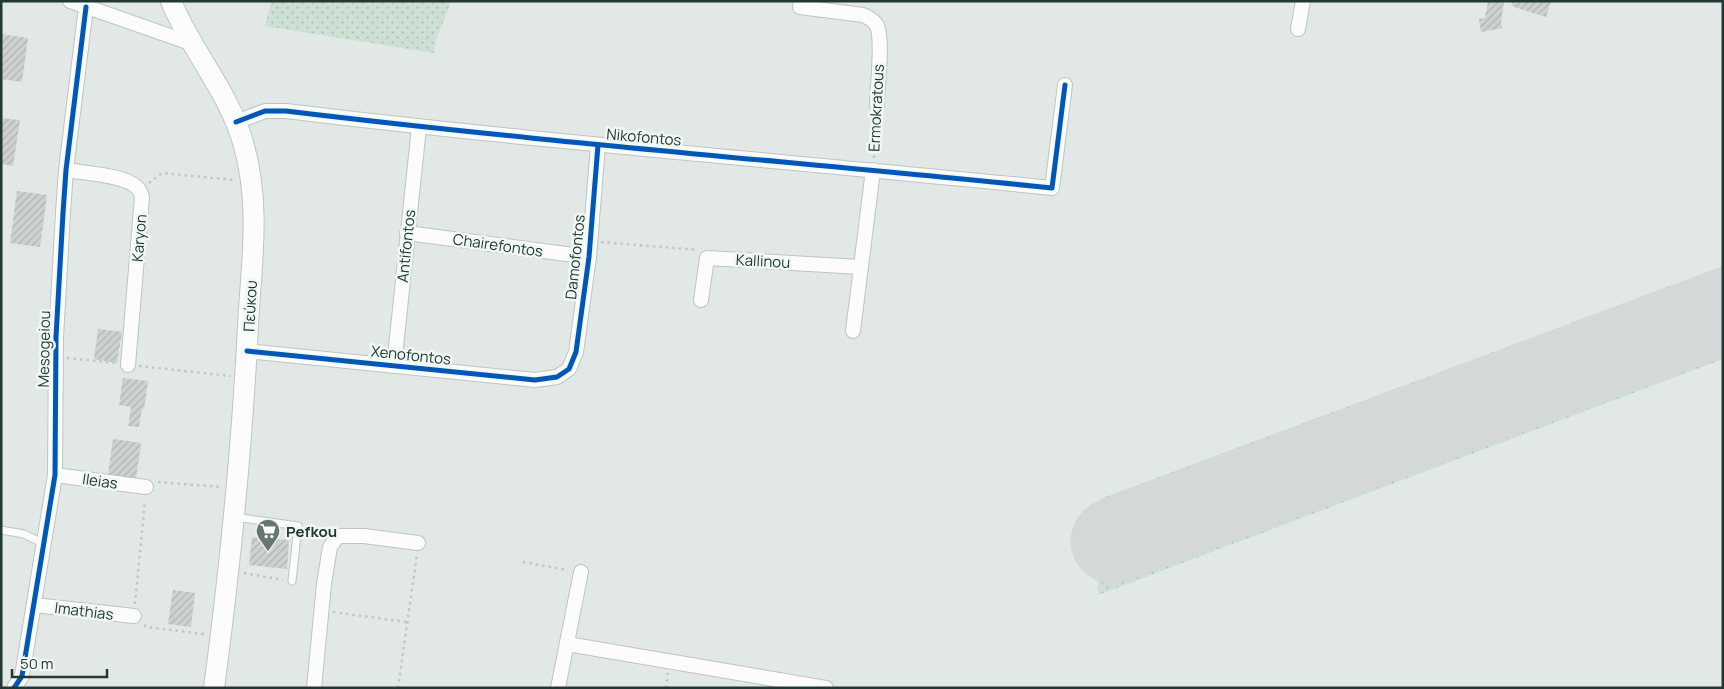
<svg xmlns="http://www.w3.org/2000/svg" width="1724" height="689" font-family="Manrope,sans-serif">
	<style>
		.grass { fill: url(#grass-dots) }
		.lines { fill: none; stroke-linecap: round; stroke-linejoin: round }
		.runway { stroke: #d4d8d8; stroke-width: 85 }
		.building { fill: url(#building-hatch) }
		.lane-casing { stroke: #bfc4c3; stroke-width: 9 }
		.street-casing { stroke: #bfc4c3; stroke-width: 16 }
		.secondary-casing { stroke: #bec5c3; stroke-width: 22 }
		.path { stroke: #bfc8c5; stroke-width: 2.5; stroke-dasharray: 2.5 4; stroke-linecap: butt }
		.lane { stroke: #fbfcfb; stroke-width: 7 }
		.street { stroke: #fbfcfb; stroke-width: 14 }
		.secondary { stroke: #fbfcfb; stroke-width: 20 }
		.cycleway-casing { stroke: #f0f7f4; stroke-width: 8 }
		.cycleway { stroke: #0057b8; stroke-width: 5 }
		.labels { text-anchor: middle; dominant-baseline: central; stroke-width: 5; stroke-linejoin: round; paint-order: stroke }
		.street-label { font-size: 15px; fill: #223835; stroke: #f0f7f4 }
		.poi-label { font-size: 15px; font-weight: bold; fill: #223835; stroke: #f0f7f4; text-anchor: start }
	</style>
	<defs>
		<pattern id="grass-dots" width="8" height="8" patternUnits="userSpaceOnUse" patternTransform="scale(1.25)"><rect width="8" height="8" fill="#cce0d5"/><path d="M2 2h.1M6 6h.1" fill="none" stroke="#afc1b7" stroke-width="1.8" stroke-linecap="round"/></pattern>
		<pattern id="building-hatch" width="6" height="6" patternUnits="userSpaceOnUse" patternTransform="scale(1.25)"><rect width="6" height="6" fill="#cdd1d0"/><path d="M-1 1l2-2M0 6l6-6M5 7l2-2" fill="none" stroke="#b0b4b3"/></pattern>
	</defs>
	<rect width="100%" height="100%" fill="#e2e8e6"/>
	<g class="grass">
		<polygon points="271,1 439,1 451,3 436,39 434,53 265,26"/>
		<polygon points="1723,266 1723,290 1104,523 1104,571 1723,336 1723,359 1098,595 1100,499"/>
	</g>
	<g class="lines">
		<polyline class="runway" points="1113,541 1723,312"/>
	</g>
	<g class="building">
		<polygon points="1488,1 1504,1 1501,23 1502,28 1481,32 1479,19 1485,18"/>
		<polygon points="1513,1 1551,1 1546,17 1511,6"/>
		<polygon points="1,34 28,38 22,82 1,79"/>
		<polygon points="1,118 20,120 13,166 1,164"/>
		<polygon points="17,191 47,195 40,247 10,243"/>
		<polygon points="98,329 122,332 117,363 94,359"/>
		<polygon points="123,378 148,381 144,409 142,408 139,427 128,426 131,407 119,405"/>
		<polygon points="113,439 141,443 136,479 108,475"/>
		<polygon points="252,537 289,540 287,569 249,565"/>
		<polygon points="173,590 195,593 191,627 168,624"/>
	</g>
	<g class="lines">
		<defs>
			<g id="lane">
				<polyline points="235,517 298,526 292,581"/>
				<polyline points="1,530 24,534 44,544"/>
			</g>
			<g id="street">
				<polyline points="70,1 193,44"/>
				<path d="M800,7L863,15C868,17 872,19 876,24C884,36 877,88 877,105"/>
				<polyline points="1298,29 1303,1"/>
				<path d="M236,122L265,111H286C541,142 797,162 1052,188L1065,85"/>
				<path d="M66,170C83,173 130,175 139,190C141,192 141,195 142,197L128,365"/>
				<polyline points="407,233 589,257"/>
				<polyline points="701,300 707,258 860,267"/>
				<polyline points="853,331 873,170"/>
				<polyline points="247,351 535,380 557,377 569,369 576,352 589,257 598,145"/>
				<polyline points="394,366 419,127"/>
				<polyline points="55,475 146,487"/>
				<polyline points="34,605 134,616"/>
				<polyline points="567,644 826,688"/>
				<polyline points="14,688 22,676 55,475 56,337 63,213 66,170 86,7"/>
				<polyline points="314,688 324,584 330,547 338,536 364,536 418,543"/>
				<polyline points="558,688 581,572"/>
			</g>
			<path id="secondary" d="M171,1C191,51 230,93 244,146C261,207 251,265 248,326C242,447 230,568 214,688"/>
		</defs>
		<use href="#lane" class="lane-casing"/>
		<use href="#street" class="street-casing"/>
		<use href="#secondary" class="secondary-casing"/>
		<g class="path">
			<polyline points="874,158 876,116"/>
			<polyline points="149,183 162,173 235,180"/>
			<polyline points="601,242 698,250"/>
			<polyline points="67,358 116,363"/>
			<polyline points="139,366 231,376"/>
			<polyline points="158,482 222,487"/>
			<polyline points="523,562 568,570"/>
			<polyline points="244,573 283,580"/>
			<polyline points="135,604 145,500"/>
			<polyline points="333,612 407,622"/>
			<polyline points="144,625 146,627 204,634"/>
			<polyline points="398,688 417,554"/>
			<polyline points="666,688 668,673"/>
		</g>
		<use href="#lane" class="lane"/>
		<use href="#street" class="street"/>
		<use href="#secondary" class="secondary"/>
		<defs>
			<g id="cycleway">
				<path d="M236,122L265,111H286C541,142 797,162 1052,188L1065,85"/>
				<polyline points="247,351 535,380 557,377 569,369 576,352 589,257 598,145"/>
				<polyline points="14,688 22,676 55,475 56,337 63,213 66,170 86,7"/>
			</g>
		</defs>
		<use href="#cycleway" class="cycleway-casing"/>
		<use href="#cycleway" class="cycleway"/>
	</g>
	<defs>
		<symbol id="supermarket-pin" viewBox="-11 -11 22 30"><path d="M0 17L-7.5 6A9.5 9.5 0 1 1 7.5 6Z" fill="#657673" stroke="#f0f7f4"/><path d="M-6-5.5h2.5l.6 2H6L4.5 2H-2.5L-4.4-4H-6ZM-1.5 3.2a1.3 1.3 0 1 0 .1 0ZM3 3.2a1.3 1.3 0 1 0 .1 0Z" fill="#fff"/></symbol>
	</defs>
	<g fill-rule="evenodd">
		<use href="#supermarket-pin" x="254" y="517" width="28" height="38"/>
	</g>
	<g class="labels">
		<g class="street-label">
			<text transform="translate(876 108) rotate(-87)">Ermokratous</text>
			<text transform="translate(644 137) rotate(5)">Nikofontos</text>
			<text transform="translate(139 238) rotate(-85)">Karyon</text>
			<text transform="translate(498 245) rotate(8)">Chairefontos</text>
			<text transform="translate(406 246) rotate(-84)">Antifontos</text>
			<text transform="translate(575 257) rotate(-84)">Damofontos</text>
			<text transform="translate(763 261) rotate(3)">Kallinou</text>
			<text transform="translate(250 306) rotate(-87)">Πεύκου</text>
			<text transform="translate(44 349) rotate(-89)">Mesogeiou</text>
			<text transform="translate(411 355) rotate(6)">Xenofontos</text>
			<text transform="translate(100 481) rotate(8)">Ileias</text>
			<text transform="translate(84 611) rotate(7)">Imathias</text>
		</g>
		<g class="poi-label">
			<text x="286" y="531">Pefkou</text>
		</g>
	</g>
	<rect width="1724" height="689" fill="none" stroke="#223835" stroke-width="5"/>
	<path d="M12 669v8h95v-8" fill="none" stroke="#223835" stroke-width="2.5"/>
	<text x="20" y="669" font-size="15" fill="#223835" stroke="#f0f7f4" stroke-width="4" paint-order="stroke">50 m</text>
</svg>
